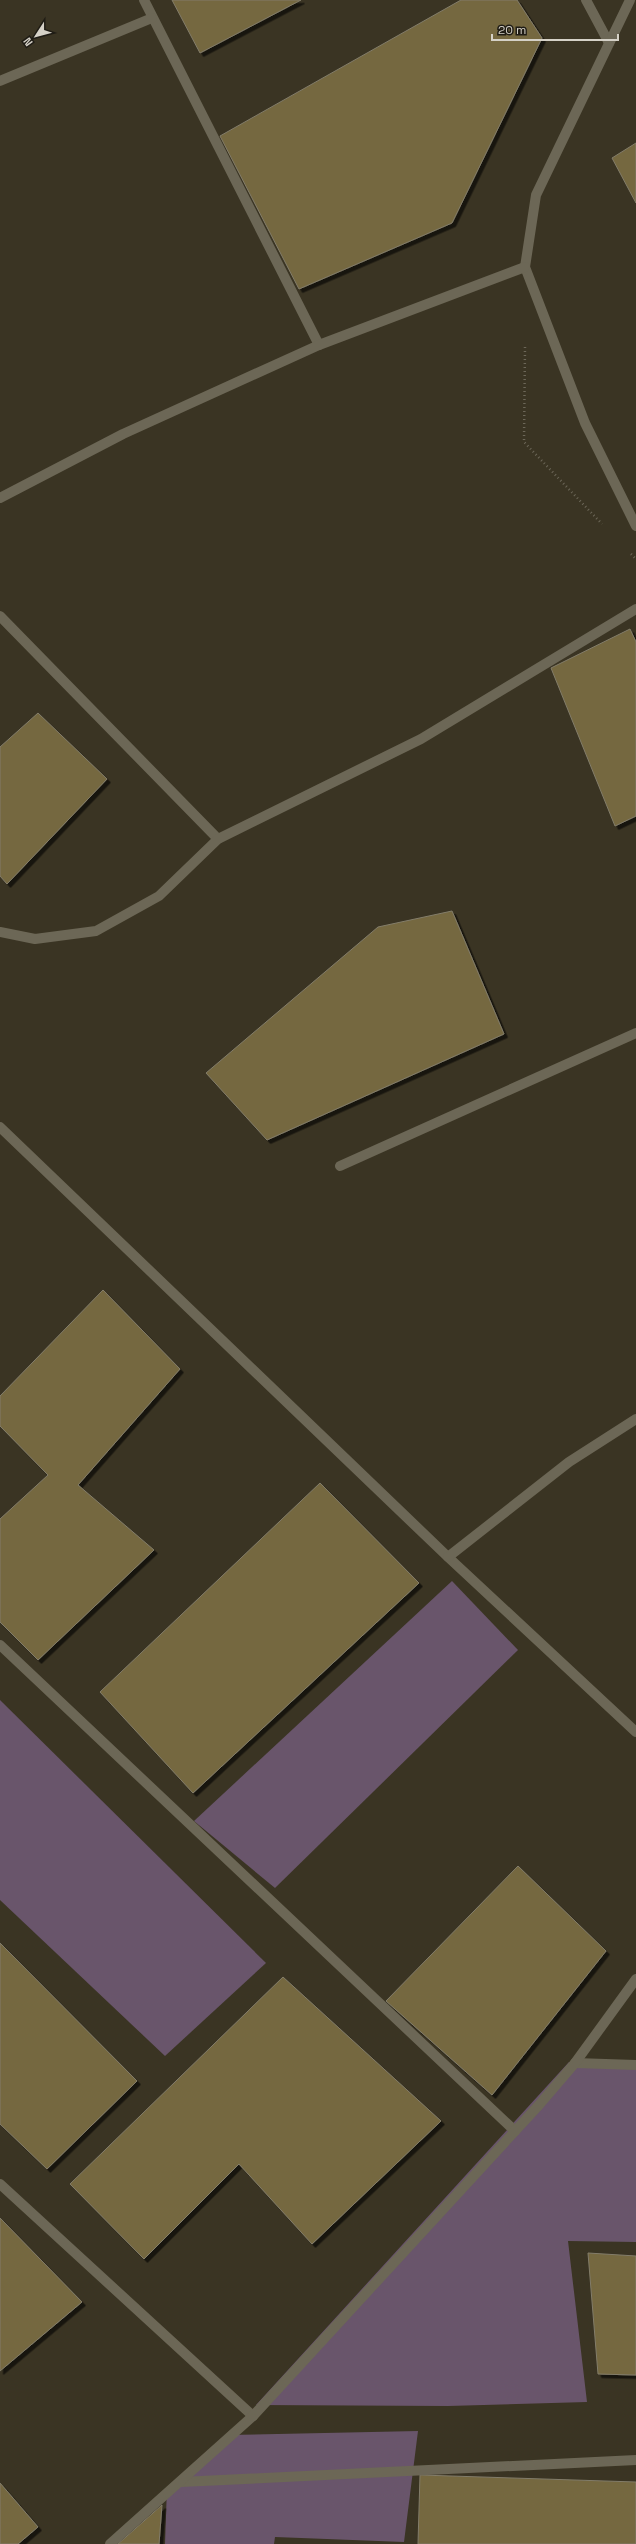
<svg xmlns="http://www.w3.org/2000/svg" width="636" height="2544" font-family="'Space Grotesk',sans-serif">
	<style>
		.green { fill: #69556b }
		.building { fill: #74673f; stroke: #837d6a; filter: url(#shadow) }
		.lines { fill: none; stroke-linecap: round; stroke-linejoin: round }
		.path { stroke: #6c6758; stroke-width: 2.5; stroke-dasharray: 1 3; stroke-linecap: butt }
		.minor { stroke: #6c6756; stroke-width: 10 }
	</style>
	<defs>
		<filter id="shadow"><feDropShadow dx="3.5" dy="3.5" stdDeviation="0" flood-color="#0009"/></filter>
	</defs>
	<rect width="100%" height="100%" fill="#3a3423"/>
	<g class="green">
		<polygon points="452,1581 518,1650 275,1888 194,1821"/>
		<polygon points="0,1700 266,1963 165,2056 0,1900"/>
		<polygon points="569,2062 636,2062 636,2242 568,2241 587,2402 448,2406 256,2405"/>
		<polygon points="418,2431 404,2542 275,2537 274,2544 165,2544 167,2487 227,2435"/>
	</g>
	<g class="building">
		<polygon points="172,0 301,0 200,53"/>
		<polygon points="461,0 517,0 542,38 452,223 299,289 220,136"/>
		<polygon points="636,143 636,203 612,158"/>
		<polygon points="630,629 636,642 636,816 615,826 551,668"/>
		<polygon points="38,713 107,779 7,884 0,876 0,747"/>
		<polygon points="452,911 504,1034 267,1140 206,1073 378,927"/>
		<polygon points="103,1290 180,1369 78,1485 154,1550 38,1660 0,1622 0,1519 48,1475 0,1426 0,1396"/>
		<polygon points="320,1483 419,1583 193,1793 100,1692"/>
		<polygon points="518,1866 606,1951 492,2095 386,2001"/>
		<polygon points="0,1943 137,2081 47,2169 0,2124"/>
		<polygon points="283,1977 441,2121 312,2244 239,2164 144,2259 70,2184"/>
		<polygon points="0,2218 82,2302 0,2371"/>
		<polygon points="588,2253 636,2256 636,2375 598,2374"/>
		<polygon points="420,2475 636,2482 636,2544 418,2544"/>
		<polygon points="0,2483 38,2527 18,2544 0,2544"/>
		<polygon points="162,2505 159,2544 118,2544"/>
	</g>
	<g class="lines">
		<g class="path">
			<polyline points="525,347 524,442 602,524"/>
			<polyline points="631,554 636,559"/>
		</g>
		<g class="minor">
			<polyline points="144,0 319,345"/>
			<polyline points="586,0 609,43"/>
			<polyline points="630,0 536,195 525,267 585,423 636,526"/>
			<polyline points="0,81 152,18"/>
			<polyline points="0,498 123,434 319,345 525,267"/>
			<polyline points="0,616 218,839"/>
			<polyline points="0,932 35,939 96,931 159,896 218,839 421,739 636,609"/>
			<polyline points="0,1127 448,1557 636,1732"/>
			<polyline points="340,1166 636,1033"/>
			<polyline points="448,1557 569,1462 636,1419"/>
			<polyline points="0,1645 515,2131"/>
			<polyline points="575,2063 636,2065"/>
			<polyline points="0,2184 253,2416"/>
			<polyline points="181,2482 636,2460"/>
			<polyline points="110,2544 253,2416 539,2105 575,2063 636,1979"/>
		</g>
	</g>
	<g transform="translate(36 36) rotate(234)" stroke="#1f1c15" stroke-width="3" paint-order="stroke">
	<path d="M0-3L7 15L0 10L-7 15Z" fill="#d5d1c7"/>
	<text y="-6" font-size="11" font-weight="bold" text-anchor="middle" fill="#d5d1c7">N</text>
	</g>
	<path d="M492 34v6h126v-6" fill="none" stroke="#d5d1c7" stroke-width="2"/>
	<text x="498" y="34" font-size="12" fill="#d5d1c7" stroke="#1f1c15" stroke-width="3" paint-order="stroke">20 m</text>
</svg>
